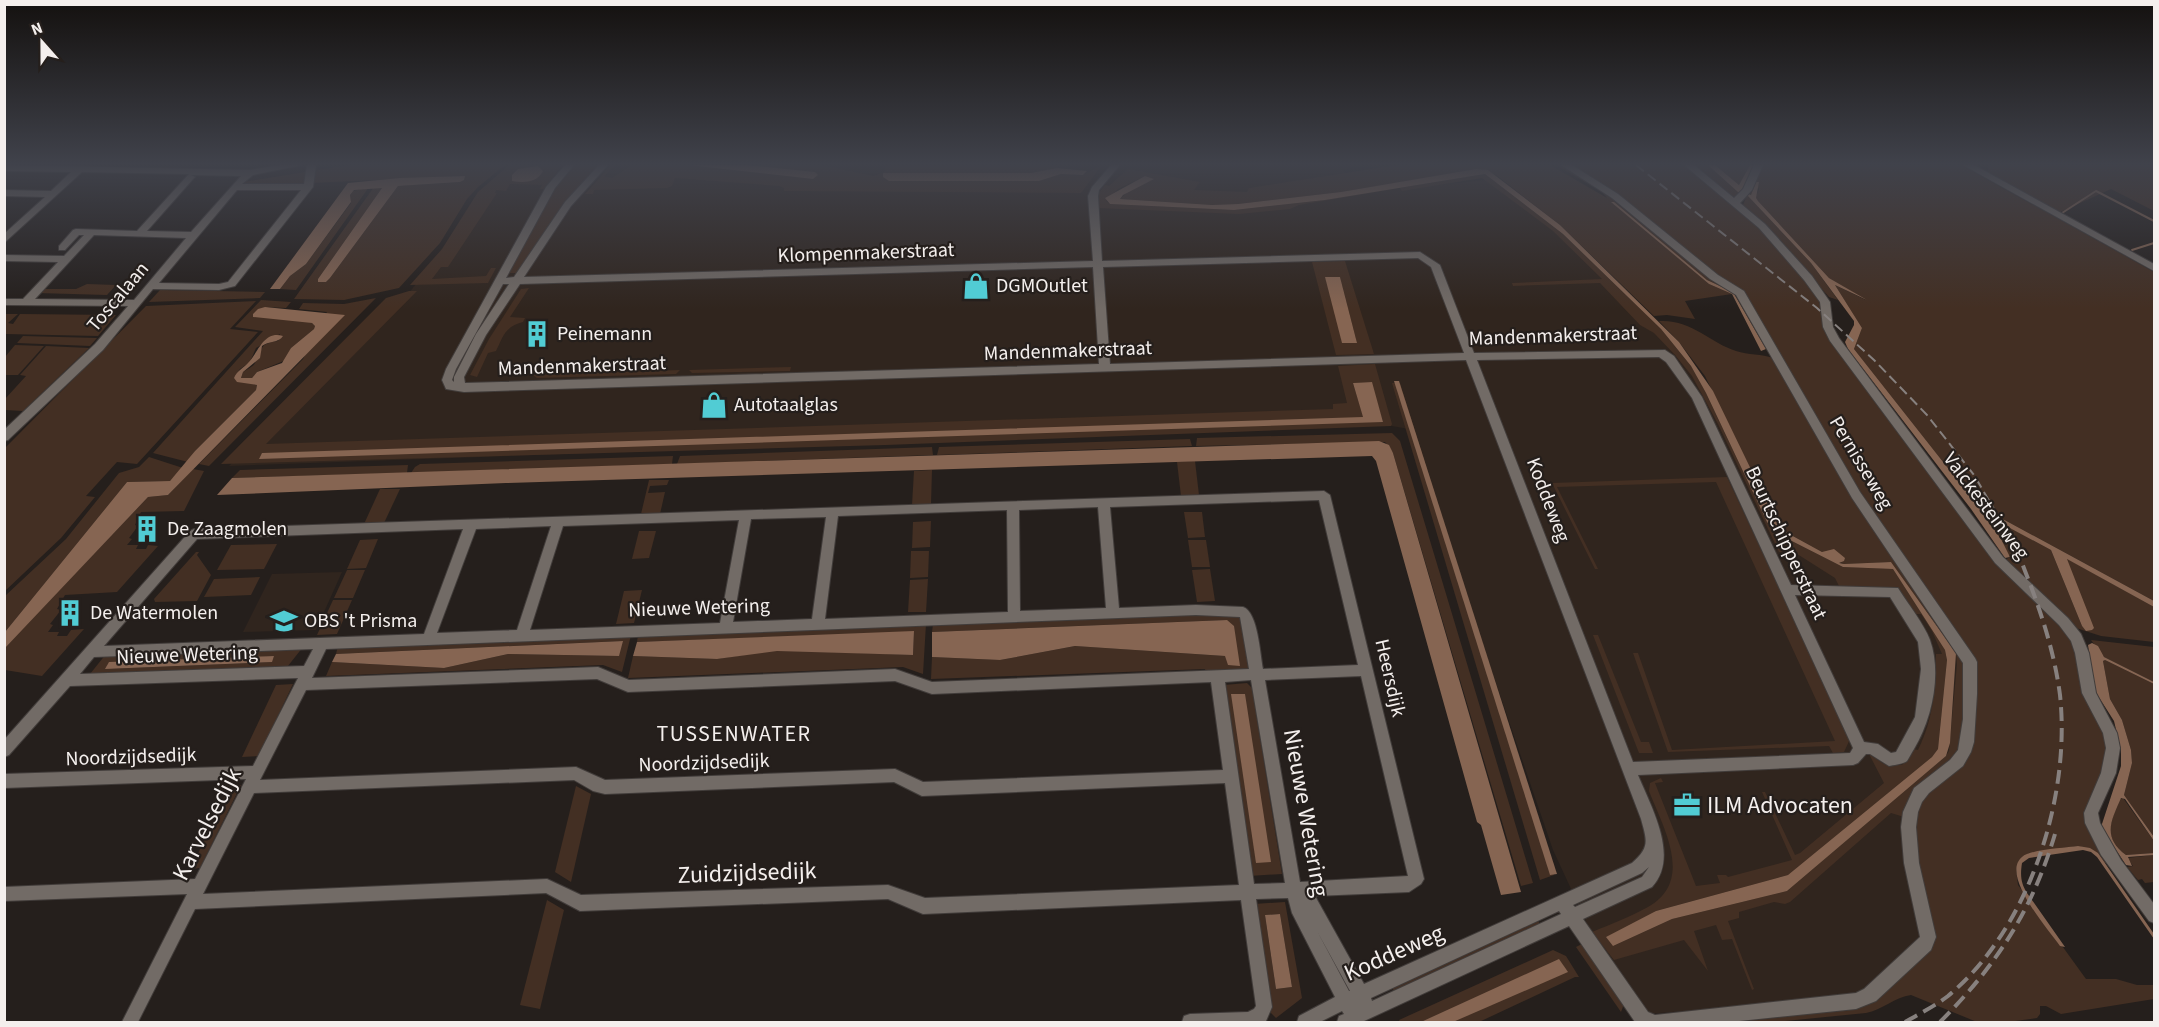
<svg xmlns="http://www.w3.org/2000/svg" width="2159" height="1027" font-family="'Source Sans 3',sans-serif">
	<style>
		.built { fill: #30251e }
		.green { fill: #432f23; fill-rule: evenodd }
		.water { fill: #866552 }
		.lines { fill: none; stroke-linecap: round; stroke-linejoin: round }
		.stream { stroke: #866552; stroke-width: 2 }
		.minor-casing { stroke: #413c3a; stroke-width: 2 }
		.minor { fill: #726b66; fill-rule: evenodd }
		.rail-far1 { stroke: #87817f; stroke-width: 2; stroke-dasharray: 10 5; stroke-linecap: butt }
		.rail { stroke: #87817f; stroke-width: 4; stroke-dasharray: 14 7; stroke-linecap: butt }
		.labels { text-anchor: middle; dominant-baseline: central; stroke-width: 4.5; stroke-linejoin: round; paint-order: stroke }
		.street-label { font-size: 20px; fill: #f4efed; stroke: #251f1c }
		.poi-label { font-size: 20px; fill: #f4efed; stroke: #251f1c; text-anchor: start }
		.quarter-label { font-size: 22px; letter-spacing: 1.5px; fill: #f4efed; stroke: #251f1c }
		.near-poi-label { font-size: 24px; fill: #f4efed; stroke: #251f1c; text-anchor: start }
		.near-street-label { font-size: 24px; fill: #f4efed; stroke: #251f1c }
	</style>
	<rect width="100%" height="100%" fill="#251f1c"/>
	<g class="built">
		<polygon points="558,165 1361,165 1343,170 1356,193 1486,180 1554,231 1691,366 1706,393 1767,522 1774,532 1902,569 1964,657 1958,753 1910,797 1904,815 1922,928 1920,939 1860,993 1782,1003 1647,1014 1591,932 1553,850 1409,429 1386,425 229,466 408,294 491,190"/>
		<polygon points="342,572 316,630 243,632 272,574"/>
	</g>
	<g class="green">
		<polygon points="349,165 505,165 478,187 467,199 440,243 399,288 344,300 294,299 374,187 382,188 318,279 318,282 326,282 330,278 398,186 460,182 465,176 240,186 244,182 249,181"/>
		<polygon points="509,165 562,165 544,189 540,189 542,185 510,184 506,191 496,190 495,193 497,193 448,267 441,267 432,279 486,276 491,268 496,268 488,283 410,285 442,249 478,192"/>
		<polygon points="572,165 601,165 573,193 519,273 510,273 509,268 554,190"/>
		<polygon points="611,165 615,165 604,176 612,178 632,165 688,165 813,179 746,165 820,165 874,176 884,172 886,166 1058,165 1058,168 1031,173 883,174 1043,180 1061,174 1083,175 1102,165 1081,193 784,191 784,188 779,186 675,178 672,186 667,188 594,190 593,194 585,194"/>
		<path d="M1397,165H1550L1607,198L1602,192L1556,165C1581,165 1703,270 1731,291L1707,280L1612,202L1709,284L1732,294L1685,301L1695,319L1667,315L1654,316L1560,225L1496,175L1482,169L1341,192L1238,204L1212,205L1120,199L1145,176L1118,189L1106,201L1110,204L1234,210L1325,200L1485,174L1563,234L1661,329L1691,366L1706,393L1767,522L1774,532L1843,567L1893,569L1945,650L1947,660L1939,739L1938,749L1932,757L1788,875L1656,911L1613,946L1672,919L1787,891L1946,756L1949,751L1957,664L1956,653L1891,562L1844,564L1780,529L1705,376L1679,342L1659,321C1691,319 1709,342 1736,351C1748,355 1762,354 1773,358L1828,453L1965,658L1962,751L1910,797L1904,817L1891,813L1790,902L1785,904L1774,902L1739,912V918L1728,921L1754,989L1752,990L1732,939L1722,940L1716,925L1694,931L1708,971L1684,940L1614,960L1592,932C1611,924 1630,917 1648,907C1695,881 1663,827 1649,791L1650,783L1661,778L1663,782L1655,783L1696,886L1720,883L1717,875H1726L1728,877L1792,860L1762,792H1765L1795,855L1800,853L1884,783L1869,754L1884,764L1902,765L1913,749L1918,750C1934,718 1935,689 1936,654H1942L1932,631L1921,614H1916L1898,589L1841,590L1835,578L1794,552H1779L1718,424L1692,376L1675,355L1654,333L1640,325L1600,283L1513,286L1512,283L1602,279L1553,231L1482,178L1402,191L1400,188L1299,205L1290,209L1239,214L1097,208L1098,194L1105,185L1109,186L1128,169L1200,182L1194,190L1247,192L1249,188Z"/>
		<path d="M1568,165H1686L1750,218L1808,281L1822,307L1824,319L1993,559L2071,635L2107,746L2106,762L2088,805L2110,862L2105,863L2098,853L2078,846L2029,853L2019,861L2016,870L2018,885L2086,979H2116L2137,985H2154V999L2061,1014L2046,1006H2040V1014L2037,1018L2008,1022H1977L1911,995C1895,997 1882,1010 1866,1013L1775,1022H1720L1849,1009L1930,948C1925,917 1907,827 1920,801C1928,785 1951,778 1962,765C1977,749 1975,687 1974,665L1868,509L1749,302L1618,196Z"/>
		<polygon points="1691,165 1708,165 1742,193 1739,197 1731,196"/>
		<polygon points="1715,165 1750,165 1739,185"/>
		<polygon points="1760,165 1961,165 2154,272 2154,601 1977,505 1854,349 1862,328 1835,285 1866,300 1829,278 1758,201 1755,198 1759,189 1756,185 1751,195 1748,193"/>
		<polygon points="1988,165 2154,165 2154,211 2111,189 2058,213 1988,175"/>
		<polygon points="369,187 296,290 280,289 290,276 306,264 351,203 350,195 353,191"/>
		<polygon points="1747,195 1811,263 1838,300 1829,297 1768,228 1743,205"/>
		<path d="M1345,261L1374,354L1336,355L1312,262ZM1325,277H1340L1357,343Z"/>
		<polygon points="87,284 116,285 107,295 37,293 42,289 76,289"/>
		<path d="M529,288L510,317L525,318L523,322C504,327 503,337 496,351L488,353L477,377L470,375L489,339L521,289Z"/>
		<polygon points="160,290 265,292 260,298 149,302"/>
		<path d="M409,291H417L266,444L1333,409V404L1347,403L1338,366L1375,364L1392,424L1391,426L886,445L221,464L386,298ZM1371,382L1383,422H1365L1353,383Z"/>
		<polygon points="376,298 209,466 199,464 303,359 327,312 299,309 303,303 344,304"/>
		<path d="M261,300L291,302L286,308L265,307L312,323L315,326L314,329L291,348L286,360L257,372L252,378H241L243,372C247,369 253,367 255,363C264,349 257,344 278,341L280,334L256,348L250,362L240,369L234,378L257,385L256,390L195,451L188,462L153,453L263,331L235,327Z"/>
		<polygon points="256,301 230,329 258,332 137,464 117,462 86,496 95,497 61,538 5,591 5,448 146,306"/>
		<polygon points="5,314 18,314 8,323 13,324 20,314 116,315 98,336 5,334"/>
		<polygon points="23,336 97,338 90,346 17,343"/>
		<polygon points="15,345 44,346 18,375 5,375 5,357"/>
		<polygon points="46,346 89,348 23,411 5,410 5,399 26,376 20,375"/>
		<polygon points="791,367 790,371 692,373 689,370"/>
		<polygon points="680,370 676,374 537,378 533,375"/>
		<polygon points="1392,383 1400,383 1554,875 1540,880"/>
		<polygon points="1392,433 1400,441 1533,883 1521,886 1393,453 1385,442 1196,446 1197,438"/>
		<polygon points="1190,439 1192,446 937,455 939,447"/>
		<polygon points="932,447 933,455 677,464 680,456"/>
		<polygon points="673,456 672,464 411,473 415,467 420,464"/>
		<polygon points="149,457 183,468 170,481 127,482 5,632 5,596 66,539 119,473 139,467"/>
		<polygon points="1195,461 1199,495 1181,496 1177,462"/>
		<polygon points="408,465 407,473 232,478 240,470"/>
		<polygon points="193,469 204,471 184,511 141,512 135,525 138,526 129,538 132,539 127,545 138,545 136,549 146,549 148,545 158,546 117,592 65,595 57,609 61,610 50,624 53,625 48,632 59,632 57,636 67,636 71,630 84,629 42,676 5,670 4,648 148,497 168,495"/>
		<polygon points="932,470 931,504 912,505 914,471"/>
		<polygon points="1727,477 1850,739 1844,752 1833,753 1829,746 1668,752 1633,653 1638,653 1672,750 1835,741 1716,482 1557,487 1598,569 1595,569 1552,483"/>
		<polygon points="649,480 669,480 667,485 650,486 648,493 665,492 660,514 641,514"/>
		<polygon points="380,489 400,489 384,523 364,524"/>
		<polygon points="1184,512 1202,512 1205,537 1188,538"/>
		<polygon points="1983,513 2051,550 2082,626 2086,630 2092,630 2066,560 2068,559 2154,607 2154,642 2101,636 2076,628 2003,561 2010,557"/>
		<polygon points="931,521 930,547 912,548 913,522"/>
		<polygon points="639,531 656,531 649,558 632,559"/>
		<polygon points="378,539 366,568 347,569 360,540"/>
		<polygon points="1188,540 1206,540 1210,567 1192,567"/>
		<polygon points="277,544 264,569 217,570 231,545"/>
		<polygon points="911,551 929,551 928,577 910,578"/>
		<polygon points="196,552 199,552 197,555 211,575 197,601 155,602 154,599"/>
		<polygon points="1210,569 1215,601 1197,602 1192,570"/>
		<polygon points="347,570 365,570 353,598 334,598"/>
		<polygon points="260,577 251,595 204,597 214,579"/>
		<polygon points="928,579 926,612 908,612 910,580"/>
		<polygon points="642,590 634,623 616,624 624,591"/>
		<polygon points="333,600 352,600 337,634 317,635"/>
		<polygon points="1228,613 1238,615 1243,619 1250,671 1206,673 1205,669 931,679 932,657 1000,660 1075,646 1225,656 1227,620 932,632 933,624"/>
		<polygon points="926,624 923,674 903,667 628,678 633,656 717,659 776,650 913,655 914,632 637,642 638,635"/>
		<polygon points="631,635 622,672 603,665 326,676 332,662 444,668 508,654 618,656 622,641 336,654 338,646"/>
		<polygon points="1593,635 1598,635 1641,742 1649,742 1653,753 1639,753"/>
		<polygon points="2091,640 2154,647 2154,682 2104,657"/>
		<path d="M303,647L284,671L86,679L106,654ZM274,656L271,662L106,669Z"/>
		<polygon points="2105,660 2154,684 2154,837 2124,795 2132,763 2131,750 2122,720 2110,699 2103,661"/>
		<polygon points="1247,683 1252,688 1282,874 1249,876 1224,685"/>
		<polygon points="293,684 259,756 242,757 276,685"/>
		<polygon points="241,785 200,868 191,869 229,786"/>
		<polygon points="576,786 591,794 571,882 555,872"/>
		<path d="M2123,798L2154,841V853L2126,855C2102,837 2111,821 2120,799Z"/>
		<polygon points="2154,855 2154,882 2145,883 2142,879 2138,880 2127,867 2133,866 2127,858"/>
		<polygon points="547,900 564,910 540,1009 520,1005"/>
		<path d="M1285,902L1302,998L1276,1018L1270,1012L1254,904ZM1280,914L1292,987L1276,989L1265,915Z"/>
		<polygon points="1537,919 1541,926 1395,993 1391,986"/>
		<polygon points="1584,943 1624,1004 1621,1012 1576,947"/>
		<polygon points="1553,950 1566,956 1579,977 1575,977 1479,1022 1400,1022 1399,1020"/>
	</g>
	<g class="water">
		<polygon points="688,165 746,165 815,172 818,175 813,179"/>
		<polygon points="1708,165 1715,165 1739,185 1750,165 1753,165 1743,191 1751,195 1756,182 1759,182 1756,198 1758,201 1829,278 1867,300 1835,285 1862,328 1854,349 1977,505 2154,601 2154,607 2067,559 2094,628 2092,630 2086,631 2082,626 2051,550 1982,513 2001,539 2010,557 2005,558 1971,509 1848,349 1845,342 1854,325 1854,321 1811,263 1747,195 1738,192"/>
		<path d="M538,166L543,171C537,183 523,183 512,181V175L518,169Z"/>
		<polygon points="1057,168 1087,171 1083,175 1061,174 1039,181 889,181 883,177 883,173 1031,173"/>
		<polygon points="1476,169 1488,170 1560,225 1679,342 1713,391 1780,529 1822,552 1834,549 1845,558 1844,561 1839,563 1844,564 1891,562 1956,653 1950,743 1946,756 1787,891 1672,919 1613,946 1606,937 1656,911 1788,875 1932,757 1938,749 1939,739 1947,660 1945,650 1893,569 1843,567 1774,532 1767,522 1706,393 1691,366 1661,329 1563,234 1485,174 1325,200 1234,210 1110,204 1105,198 1145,176 1154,179 1123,195 1120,199 1212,205 1238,204 1341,192"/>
		<polygon points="465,176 464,180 460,182 398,186 330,278 326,282 318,282 318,279 382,188 354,190 350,195 351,202 306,264 290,276 280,289 270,289 348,183 400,178"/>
		<polygon points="1611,202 1614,202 1707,280 1733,292 1766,349 1761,351 1732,294 1709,284"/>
		<polygon points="1325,277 1340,277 1357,343 1342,343"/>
		<path d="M265,307L345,315L168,495L148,497L5,648V632L127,482L170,481L195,451L256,390L257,385L237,382L234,378C237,371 242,369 247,364C258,354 263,330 283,336C279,343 268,341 262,346L260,358L243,372L241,378H252L257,372L282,363L291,348L314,329L315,326L312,323L253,317V314L258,309Z"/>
		<polygon points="1394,381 1399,381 1557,874 1550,875"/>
		<polygon points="1372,382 1383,422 259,459 262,453 1363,417 1353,383"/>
		<polygon points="1379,441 1389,445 1393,453 1521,892 1501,895 1481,825 1477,822 1376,461 1372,456 506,483 217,495 232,478"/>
		<polygon points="1227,620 1234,626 1240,666 1228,665 1225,656 1075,646 1000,660 932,657 932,632"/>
		<polygon points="914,631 913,655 777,651 717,659 633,656 637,642"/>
		<polygon points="623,641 619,656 508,654 444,668 332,662 336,654"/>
		<path d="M2092,643L2098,646L2104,657L2154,682V684L2105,660L2103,661L2110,699L2122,720L2131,750L2132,763L2124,795L2154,837V841L2125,799L2121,798C2111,821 2102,837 2126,855L2154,853V855L2128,857L2132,866L2126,865L2101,827L2121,766V750L2114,721L2095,691L2088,645Z"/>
		<polygon points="274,656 272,662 105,669 109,662"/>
		<polygon points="1231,694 1245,694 1271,862 1256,863"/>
		<path d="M2078,846L2090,848L2098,853L2154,934V939L2097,857L2091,852L2083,850L2029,858L2022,863C2020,876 2021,883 2027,893L2065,947L2060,946C2048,929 2000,875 2022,857C2031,849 2065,848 2078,846Z"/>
		<polygon points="1280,914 1292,987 1276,989 1265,915"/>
		<polygon points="1559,959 1568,972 1453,1022 1421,1022"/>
	</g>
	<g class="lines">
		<g class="stream">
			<polyline points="2062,213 2096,191 2154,221"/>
			<polyline points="2132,250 2154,243"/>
		</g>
		<defs>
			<g id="minor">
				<path d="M4,165L250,170L280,165H302L253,175L242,184H304L307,165H316L313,187L235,286L219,290L153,289L103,350L8,440L4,441V430L95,344L128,306L4,305V299H23L58,262L4,261V255L64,256L84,235H79L65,250H59V246L73,230L76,229L137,231L189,174L82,172L4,243V234L45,197L4,196V190L51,191L71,172L4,171ZM191,175L241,176L191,232L147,231L193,179L195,177ZM237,190H301L228,282L219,284L159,283ZM94,235L186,238L134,300L35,299Z"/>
				<path d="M565,165H574L555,188L506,278L514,277L565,202L599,165H608L571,206L524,277L1093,261L1088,196L1092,187L1111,165H1120L1099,190L1098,196L1102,261L1420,252L1440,265L1474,353L1665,350L1674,356L1702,397L1791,585L1898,588C1908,604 1924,624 1930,640C1942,674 1932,719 1914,749C1912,752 1909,758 1907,761C1903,764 1894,765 1889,766L1870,754H1866L1858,763L1853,765L1638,775C1651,807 1680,857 1652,887L1583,919L1648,1012L1655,1015L1856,993L1864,989L1920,937L1904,863L1901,827L1903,812L1914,788L1950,760L1958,750L1963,719V663L1852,498L1736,295L1710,279L1612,198L1561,165H1572L1618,194L1718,275L1744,291L1860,492L1975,658L1977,662V694L1974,742L1971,752L1963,766L1929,793L1922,802L1918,812L1916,827L1919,863L1936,937L1931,950L1876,1001L1856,1009L1730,1022H1635L1569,926L1362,1022H1337L1339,1016L1344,1014L1342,1011L1320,1022H1297L1299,1016L1335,997L1292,913L1288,898L1256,899L1272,1007L1266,1021L1262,1022H1182L1184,1016L1190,1014L1248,1012L1254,1009L1256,1006L1241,900L923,914L888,899L580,911L546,893L195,909L138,1022H122L187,894L4,901V887L195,879L246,779L4,788V774L253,766L298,678L70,686L9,755L4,757V740L190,531L194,529L1324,491L1330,495L1424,879L1421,884L1409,892L1315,896L1364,984L1632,863C1650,847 1647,841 1641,819L1466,360L464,392L446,389L442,380L446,369L546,187ZM1418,258L1431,267L1464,353L1110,364L1103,267ZM1093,267L1099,364L465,383L464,377L486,335L520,284ZM503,284H509L476,334L454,377V382L452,380L456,369ZM1659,357L1666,362L1692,398L1853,748L1850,753L1633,762L1477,360ZM1319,500L1358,665L1263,669C1260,654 1258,612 1243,607L1196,605L1119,608L1110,507ZM1098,507L1106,608L1020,611L1019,510ZM1007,510L1008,612L825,619L838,516ZM826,517L812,619L733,622L751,519ZM739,520L720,623L530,630L563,526ZM551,526L517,630L437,633L476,529ZM463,529L424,634L104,646L197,539ZM1795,595L1890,597L1918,642L1921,669L1915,717L1896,752L1891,753L1878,744L1864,742ZM1196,615L1240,617L1249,669L932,682L895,669L629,680L598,667L312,678L326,649ZM313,649L304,666L80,674L94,657ZM1361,676L1408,876L1300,882L1265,680ZM597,679L628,692L895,681L932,694L1211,682L1223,770L923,782L895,769L605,780L576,767L260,780L306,690ZM1251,680L1285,883L1254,884L1225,682ZM574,780L593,791L605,794L894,782L922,796L1225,783L1239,885L925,898L888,885L581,895L547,879L203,894L254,793ZM1649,867L1642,877L1575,907L1573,905L1642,873ZM1559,911L1561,914L1372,1001L1371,998ZM1317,931L1350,991H1349Z"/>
				<polygon points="1684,165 1694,165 1734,198 1743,189 1754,165 1763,165 1752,190 1740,203 1765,224 1812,276 1830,302 1833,327 1839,338 2003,557 2068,618 2081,634 2089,653 2096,693 2117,733 2120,748 2116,773 2098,813 2100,823 2121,860 2154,904 2154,923 2149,921 2101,855 2085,823 2084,813 2101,773 2106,748 2103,733 2082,693 2075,653 2071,641 2059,625 1995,563 1830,341 1823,327 1820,302 1804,280 1759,228"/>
				<polygon points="1963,165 1974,165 2154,264 2154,271"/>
			</g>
		</defs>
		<use href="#minor" class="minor-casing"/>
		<use href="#minor" class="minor"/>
		<polyline class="rail-far1" points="1636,165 1817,308 1874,360 1927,415 1974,475 2008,533"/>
		<g class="rail">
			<path d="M1905,1022C1919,1014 1935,1006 1948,996C2029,929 2071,798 2060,695C2055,656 2043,618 2029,581C2022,564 2017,547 2007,531"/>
			<path d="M1940,1022C1996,966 2032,911 2055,834"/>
		</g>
	</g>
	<linearGradient id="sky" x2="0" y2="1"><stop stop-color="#14110f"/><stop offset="0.53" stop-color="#40424b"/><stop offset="1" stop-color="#40424b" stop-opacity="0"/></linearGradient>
	<rect width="2159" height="309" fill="url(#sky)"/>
	<defs>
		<symbol id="shop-bare" viewBox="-9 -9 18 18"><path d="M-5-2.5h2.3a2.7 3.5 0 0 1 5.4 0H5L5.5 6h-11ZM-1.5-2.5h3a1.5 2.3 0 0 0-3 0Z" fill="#51ccd4" stroke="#251f1c" stroke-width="2.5" paint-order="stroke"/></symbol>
		<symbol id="building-bare" viewBox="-9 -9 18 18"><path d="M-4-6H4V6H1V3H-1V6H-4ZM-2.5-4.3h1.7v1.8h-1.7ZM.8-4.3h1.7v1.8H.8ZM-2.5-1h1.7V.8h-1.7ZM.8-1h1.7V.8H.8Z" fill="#51ccd4" stroke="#251f1c" stroke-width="2.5" paint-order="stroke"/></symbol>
		<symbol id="school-bare" viewBox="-9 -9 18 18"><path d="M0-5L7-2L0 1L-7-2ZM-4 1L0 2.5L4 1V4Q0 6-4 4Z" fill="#51ccd4" stroke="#251f1c" stroke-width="2.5" paint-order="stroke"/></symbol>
		<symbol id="office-bare" viewBox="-9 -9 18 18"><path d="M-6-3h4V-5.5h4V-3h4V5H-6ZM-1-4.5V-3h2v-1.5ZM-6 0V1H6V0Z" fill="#51ccd4" stroke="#251f1c" stroke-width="2.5" paint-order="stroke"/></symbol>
	</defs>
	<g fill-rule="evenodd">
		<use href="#shop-bare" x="957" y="267" width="38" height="38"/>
		<use href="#building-bare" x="518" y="315" width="38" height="38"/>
		<use href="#shop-bare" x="695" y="386" width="38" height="38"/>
		<use href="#building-bare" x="128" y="510" width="38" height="38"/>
		<use href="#building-bare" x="51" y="594" width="38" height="38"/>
		<use href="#school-bare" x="265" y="602" width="38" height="38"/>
		<use href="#office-bare" x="1668" y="786" width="38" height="38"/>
	</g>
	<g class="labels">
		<g class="street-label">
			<text transform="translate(866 253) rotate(-2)">Klompenmakerstraat</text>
			<text transform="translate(118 297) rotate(-50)">Toscalaan</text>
			<text transform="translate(1553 336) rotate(-2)">Mandenmakerstraat</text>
			<text transform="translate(1068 351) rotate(-2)">Mandenmakerstraat</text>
			<text transform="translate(582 366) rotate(-2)">Mandenmakerstraat</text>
			<text transform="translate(1861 463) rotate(59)">Pernisseweg</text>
			<text transform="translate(1548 500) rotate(69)">Koddeweg</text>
			<text transform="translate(1986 506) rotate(53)">Valckesteinweg</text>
			<text transform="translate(1786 543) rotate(65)">Beurtschipperstraat</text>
			<text transform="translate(699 608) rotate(-2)">Nieuwe Wetering</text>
			<text transform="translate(187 655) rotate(-2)">Nieuwe Wetering</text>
			<text transform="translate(1390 678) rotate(77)">Heersdijk</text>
			<text transform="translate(131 757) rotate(-2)">Noordzijdsedijk</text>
			<text transform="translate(704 763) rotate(-2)">Noordzijdsedijk</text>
		</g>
		<g class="poi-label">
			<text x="996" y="286">DGMOutlet</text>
			<text x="557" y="334">Peinemann</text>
			<text x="734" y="405">Autotaalglas</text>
			<text x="167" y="529">De Zaagmolen</text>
			<text x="90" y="613">De Watermolen</text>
			<text x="304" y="621">OBS 't Prisma</text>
		</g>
		<g class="quarter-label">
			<text x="734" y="734">TUSSENWATER</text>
		</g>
		<g class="near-poi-label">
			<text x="1707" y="805">ILM Advocaten</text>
		</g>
		<g class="near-street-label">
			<text transform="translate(1306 813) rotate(80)">Nieuwe Wetering</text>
			<text transform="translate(207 824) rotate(-63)">Karvelsedijk</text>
			<text transform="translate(747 873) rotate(-2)">Zuidzijdsedijk</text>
			<text transform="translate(1394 953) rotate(-24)">Koddeweg</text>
		</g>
	</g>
	<rect width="2159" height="1027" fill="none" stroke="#f4efed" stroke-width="12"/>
	<g transform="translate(42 42) rotate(339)" stroke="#251f1c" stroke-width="4.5" paint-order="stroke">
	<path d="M0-4.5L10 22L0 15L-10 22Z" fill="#f4efed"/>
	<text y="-9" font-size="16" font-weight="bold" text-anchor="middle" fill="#f4efed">N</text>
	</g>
</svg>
